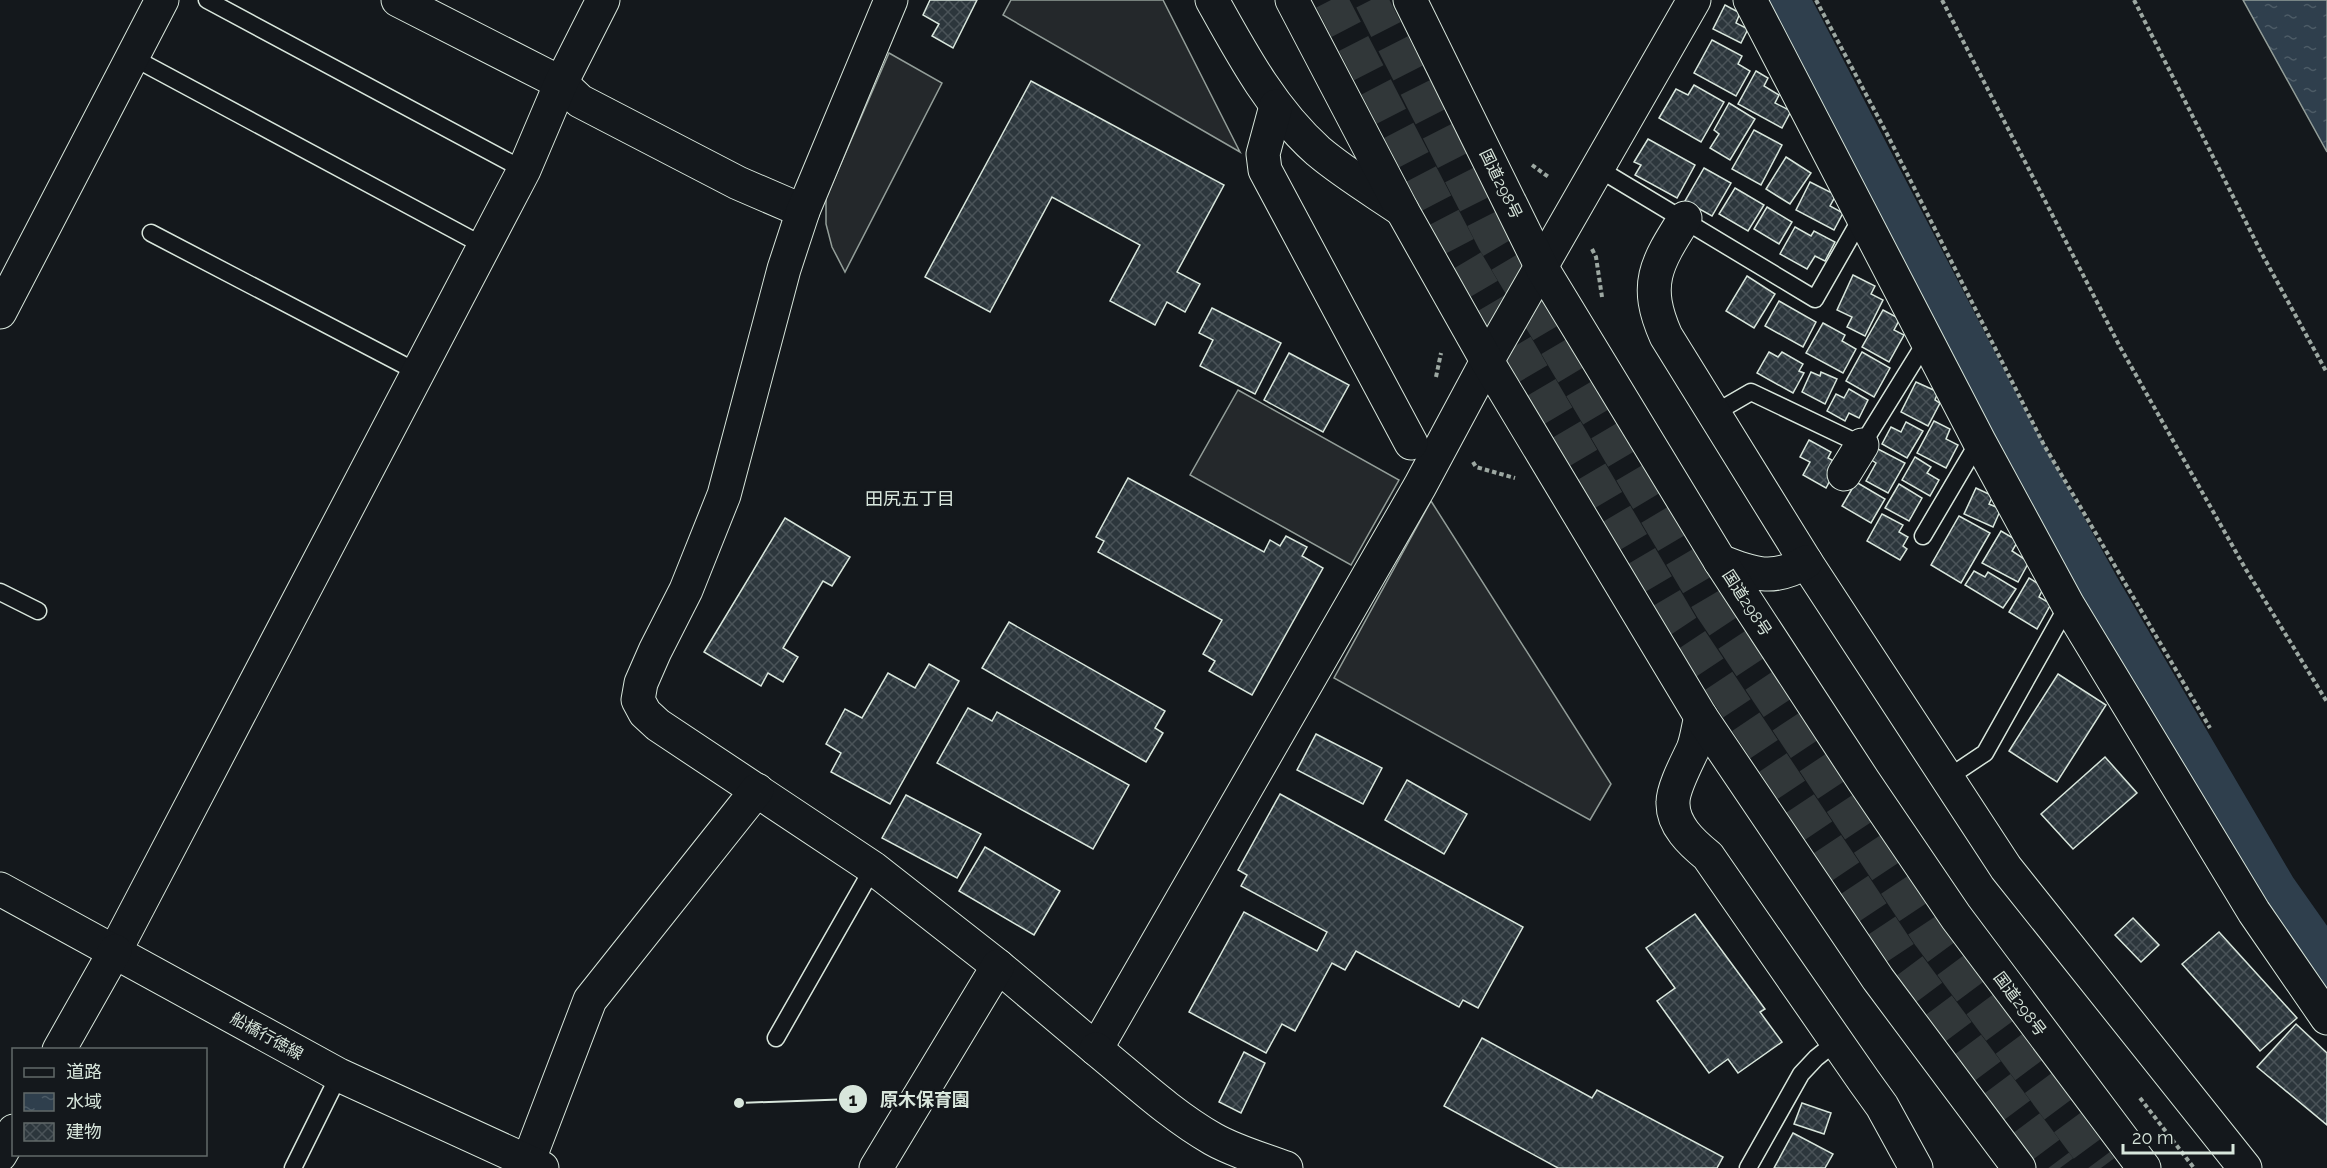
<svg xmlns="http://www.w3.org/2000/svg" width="2327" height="1168" font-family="Raleway,'Noto Sans JP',sans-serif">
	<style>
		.parking { fill: #24282b; stroke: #939e99; stroke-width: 1.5 }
		.water { fill: url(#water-ripples); stroke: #939e99; stroke-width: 1.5 }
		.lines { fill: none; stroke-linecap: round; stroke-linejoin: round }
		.river { stroke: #2f3f4d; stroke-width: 66 }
		.building { fill: url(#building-cross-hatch); stroke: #d8e6dc; stroke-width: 1.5 }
		.highway-tunnel { stroke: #313739; stroke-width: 33; stroke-dasharray: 33 16; stroke-linecap: butt }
		.lane-casing { stroke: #d8e6dc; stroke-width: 19 }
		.street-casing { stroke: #d8e6dc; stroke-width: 35 }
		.secondary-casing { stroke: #d8e6dc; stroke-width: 35 }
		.highway-casing { stroke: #d8e6dc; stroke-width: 35 }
		.path { stroke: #9da8a2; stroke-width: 4; stroke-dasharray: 4.5 3; stroke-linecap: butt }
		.lane { stroke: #14181c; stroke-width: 16 }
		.street { stroke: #14181c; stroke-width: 33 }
		.secondary { stroke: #14181c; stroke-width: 33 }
		.highway { stroke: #14181c; stroke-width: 33 }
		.labels { text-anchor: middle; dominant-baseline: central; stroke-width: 4.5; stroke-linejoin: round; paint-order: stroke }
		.street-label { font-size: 16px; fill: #d8e6dc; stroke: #14181c }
		.neighbourhood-label { font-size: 18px; fill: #d8e6dc; stroke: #14181c }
		.leader { fill: none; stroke: #d8e6dc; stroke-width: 2 }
		.callout-dot { fill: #d8e6dc; stroke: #14181c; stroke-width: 2 }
		.mark-label { font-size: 18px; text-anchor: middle; font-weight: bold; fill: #111 }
		.callout-label { font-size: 18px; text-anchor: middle; font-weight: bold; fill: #d8e6dc; stroke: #14181c; stroke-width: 4.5; stroke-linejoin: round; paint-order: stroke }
	</style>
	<defs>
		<pattern id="water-ripples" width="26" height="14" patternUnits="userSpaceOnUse" patternTransform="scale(1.5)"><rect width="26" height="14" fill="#2f3f4d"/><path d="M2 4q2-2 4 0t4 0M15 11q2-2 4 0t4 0" fill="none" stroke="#4c5b66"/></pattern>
		<pattern id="building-cross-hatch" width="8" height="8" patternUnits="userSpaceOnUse" patternTransform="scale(1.5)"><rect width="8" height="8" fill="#2c363c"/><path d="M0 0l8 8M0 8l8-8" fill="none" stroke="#4a5358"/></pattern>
	</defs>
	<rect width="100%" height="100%" fill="#14181c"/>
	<g class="parking">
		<polygon points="1011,0 1163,0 1240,152 1003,15"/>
		<polygon points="889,53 942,83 845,272 832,247 826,224 826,198"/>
		<polygon points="1238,390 1399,480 1351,565 1190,475"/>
		<polygon points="1431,501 1611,784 1590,820 1334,678"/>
	</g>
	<polygon class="water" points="2243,0 2327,0 2327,152"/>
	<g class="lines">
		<polyline class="river" points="1775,0 1994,422 2088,593 2265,895 2327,983"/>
	</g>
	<g class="building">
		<polygon points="930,0 977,0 953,48 932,36 939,24 923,15"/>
		<polygon points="1725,5 1740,13 1736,23 1748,29 1741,43 1713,29"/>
		<polygon points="1712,40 1742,56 1738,64 1750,71 1736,96 1694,73"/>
		<polygon points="1756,71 1768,78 1764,86 1779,95 1775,103 1791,111 1782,128 1738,104"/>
		<polygon points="1031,81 1224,185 1177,272 1200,284 1185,312 1167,302 1155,325 1110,301 1140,245 1052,197 990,312 925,277"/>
		<polygon points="1694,85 1724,102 1701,142 1659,118 1676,89 1688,95"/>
		<polygon points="1729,103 1755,119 1730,160 1710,148 1719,134 1714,130"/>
		<polygon points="1754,130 1782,145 1761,185 1732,169"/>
		<polygon points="1648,139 1695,165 1677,198 1635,175 1641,165 1634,162"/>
		<polygon points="1786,157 1811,173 1790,204 1766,189"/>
		<polygon points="1704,168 1731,183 1712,216 1685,201"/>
		<polygon points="1810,182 1836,195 1830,206 1843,213 1834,230 1796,210"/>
		<polygon points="1735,188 1764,205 1748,231 1719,214"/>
		<polygon points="1767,207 1792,222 1779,244 1754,229"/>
		<polygon points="1795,227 1811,236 1814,231 1835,242 1825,261 1815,256 1807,269 1780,254"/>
		<polygon points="1853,275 1875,286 1871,294 1883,300 1865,336 1847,327 1852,317 1837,310"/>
		<polygon points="1747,276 1775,294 1754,328 1726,311"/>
		<polygon points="1779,301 1816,322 1803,347 1765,326"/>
		<polygon points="1212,308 1281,343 1255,394 1200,366 1213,340 1199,333"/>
		<polygon points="1883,310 1900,319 1894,330 1904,335 1889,362 1862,347"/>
		<polygon points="1823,323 1845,335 1842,341 1856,349 1843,373 1806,353"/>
		<polygon points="1769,352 1778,357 1782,352 1803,364 1799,371 1804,373 1793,393 1757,373"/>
		<polygon points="1862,352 1890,368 1874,397 1846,381"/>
		<polygon points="1289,353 1349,385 1323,432 1264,400"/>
		<polygon points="1811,372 1820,376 1821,372 1837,379 1825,404 1802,392"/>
		<polygon points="1916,382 1938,392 1935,400 1940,403 1928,426 1901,412"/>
		<polygon points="1849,389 1868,400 1859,418 1849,413 1845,421 1827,411 1836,394 1844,398"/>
		<polygon points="1934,421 1950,429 1946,439 1958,445 1946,468 1917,453"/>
		<polygon points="1906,422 1923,431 1907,458 1882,444 1891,427 1901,432"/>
		<polygon points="1809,440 1831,452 1828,458 1839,464 1826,488 1803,475 1810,462 1800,457"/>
		<polygon points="1876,448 1905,463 1888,493 1866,481 1876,463 1870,459"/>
		<polygon points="1915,457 1931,467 1927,473 1939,480 1930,496 1902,480"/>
		<polygon points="1128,478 1264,552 1270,540 1280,546 1286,536 1307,547 1302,556 1323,568 1252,695 1209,671 1215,661 1203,654 1222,620 1098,552 1104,541 1096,537"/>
		<polygon points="1856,482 1885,499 1871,523 1842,506"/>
		<polygon points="1899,484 1922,498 1909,521 1885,508"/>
		<polygon points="1976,488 1993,496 1989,504 2001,509 1993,527 1964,514"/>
		<polygon points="1882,514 1903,525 1899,532 1908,537 1903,546 1907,549 1900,560 1867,541"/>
		<polygon points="1959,516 1990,533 1961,583 1931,565"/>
		<polygon points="785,518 850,557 832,586 823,581 783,648 798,657 783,682 768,673 761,686 704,652"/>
		<polygon points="2001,531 2018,541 2012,551 2029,562 2018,582 1982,563"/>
		<polygon points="1974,571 1985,577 1988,572 2016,589 2003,608 1965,585"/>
		<polygon points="2029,578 2044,587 2039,597 2051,604 2037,629 2009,612"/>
		<polygon points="1009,622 1165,711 1155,728 1163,733 1146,762 982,668"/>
		<polygon points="929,664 959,681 890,804 831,772 841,753 826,744 845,709 862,718 888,673 915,688"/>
		<polygon points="2058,674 2106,705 2057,782 2009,751"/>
		<polygon points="968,708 992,721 997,712 1129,785 1093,849 937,763"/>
		<polygon points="1316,734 1382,768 1363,804 1297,770"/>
		<polygon points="2105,757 2137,793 2073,849 2041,814"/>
		<polygon points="1407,780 1467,814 1444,854 1385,820"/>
		<polygon points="1280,794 1523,927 1478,1008 1463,1000 1459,1007 1356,951 1345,970 1332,963 1295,1031 1282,1024 1266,1053 1189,1012 1244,912 1317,951 1327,932 1241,886 1247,875 1238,870"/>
		<polygon points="906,795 981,834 957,878 882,838"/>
		<polygon points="985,847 1060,891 1034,935 959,891"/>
		<polygon points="1695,914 1765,1009 1760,1012 1782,1042 1738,1073 1728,1059 1709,1073 1657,1001 1675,988 1646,948"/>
		<polygon points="2133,918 2159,945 2141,962 2115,935"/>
		<polygon points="2219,932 2297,1018 2260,1051 2182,964"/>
		<polygon points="2296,1024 2327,1053 2327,1125 2257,1067"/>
		<polygon points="1482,1038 1592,1098 1597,1090 1723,1157 1717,1168 1558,1168 1444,1106"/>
		<polygon points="1244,1052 1265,1063 1241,1113 1219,1102"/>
		<polygon points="1802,1103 1831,1113 1824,1134 1794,1124"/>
		<polygon points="1793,1133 1833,1154 1825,1168 1774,1168"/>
	</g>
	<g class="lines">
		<g class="highway-tunnel">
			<polyline points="1331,0 1464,256 1682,626 1904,959 2060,1168"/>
			<polyline points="1371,0 1493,240 1711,608 1929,936 2101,1168"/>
		</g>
		<defs>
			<g id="lane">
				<polyline points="207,0 524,170"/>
				<polyline points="132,57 484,246"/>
				<polyline points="1599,169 1815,299 1863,215"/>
				<polyline points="151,233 419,373"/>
				<polyline points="1713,414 1751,392 1862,445 1927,340"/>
				<polyline points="1923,536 1979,441"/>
				<polyline points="0,592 38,611"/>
				<polyline points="1946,779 1985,753 2068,605"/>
				<polyline points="776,1038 873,868"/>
				<polyline points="293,1168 339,1075"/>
				<polyline points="1748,1168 1801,1074 1816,1058 1836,1042"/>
			</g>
			<g id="street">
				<polyline points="398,0 561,83 580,101 738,183 803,211"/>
				<polyline points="891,0 803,211 784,269 724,495 686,590 655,651 641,683 638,700 645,713 658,725 873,868 998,966 1096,1049 1420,486 1487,361"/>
				<path d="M1212,0C1242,54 1272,110 1318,151C1344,173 1374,191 1402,210"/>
				<polyline points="1750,0 1979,441 2068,605 2254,912 2327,1018"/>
				<polyline points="1276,106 1263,154 1265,170 1411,443"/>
				<path d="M1685,218C1656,264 1643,284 1666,336L1806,562L2006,868L2245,1168"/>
				<polyline points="0,312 162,0"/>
				<polyline points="1844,474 1862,445"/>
				<path d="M1720,561C1752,574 1774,582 1806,562"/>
				<path d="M1701,717C1698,727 1697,739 1693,749C1687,762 1673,788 1673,802C1672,825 1692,843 1708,856L1864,1081L1882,1106L1916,1168"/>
				<polyline points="115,951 524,170 561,83 603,0"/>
				<polyline points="528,1162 590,1000 757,790"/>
				<polyline points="876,1168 998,966"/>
			</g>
			<g id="secondary">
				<polyline points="1487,361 1694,0"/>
				<polyline points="0,889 339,1075 542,1168"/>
				<path d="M1096,1049C1134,1080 1171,1115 1213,1139C1236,1152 1262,1159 1286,1168"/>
				<polyline points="59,1050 115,951"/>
				<polyline points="0,1155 14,1131"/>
			</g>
			<g id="highway">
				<polyline points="1292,0 1402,210 1487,361 1701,717 1878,979 2019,1168"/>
				<polyline points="1410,0 1542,268 1720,561 1863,780 1956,917 2144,1168"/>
			</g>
		</defs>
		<use href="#lane" class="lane-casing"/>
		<use href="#street" class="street-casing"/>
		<use href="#secondary" class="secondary-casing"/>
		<use href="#highway" class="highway-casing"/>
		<g class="path">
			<polyline points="1816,0 1886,132 2044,445 2210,728"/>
			<polyline points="1942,0 2119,345 2245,568 2327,702"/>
			<polyline points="2134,0 2262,254 2327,373"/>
			<polyline points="1532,165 1550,178"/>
			<polyline points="1592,249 1596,257 1602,297"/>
			<polyline points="1436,377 1441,353"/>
			<polyline points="1473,462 1476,467 1515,478"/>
			<polyline points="2140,1098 2194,1168"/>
		</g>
		<use href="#lane" class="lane"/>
		<use href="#street" class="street"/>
		<use href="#secondary" class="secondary"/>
		<use href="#highway" class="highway"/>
	</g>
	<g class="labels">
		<g class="street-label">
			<text transform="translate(1501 184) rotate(64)">国道298号</text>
			<text transform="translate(1747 603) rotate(57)">国道298号</text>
			<text transform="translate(2020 1004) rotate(53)">国道298号</text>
			<text transform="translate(267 1036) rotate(29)">船橋行徳線</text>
		</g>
		<g class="neighbourhood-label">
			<text x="910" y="498">田尻五丁目</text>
		</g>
	</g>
	<path class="leader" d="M739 1103L853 1099"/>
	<g class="callout-dot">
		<circle cx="739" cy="1103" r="6"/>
		<circle cx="853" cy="1099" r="15"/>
	</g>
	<g class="mark-label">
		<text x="853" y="1106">1</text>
	</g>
	<g class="callout-label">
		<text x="925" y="1106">原木保育園</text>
	</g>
	<rect x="12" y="1048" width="195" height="108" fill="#14181c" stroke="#626a69" stroke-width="1.5"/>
	<rect x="24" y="1068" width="30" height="9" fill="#14181c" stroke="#626a69" stroke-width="1.5"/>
	<text x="66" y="1078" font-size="18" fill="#d8e6dc">道路</text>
	<rect x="24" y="1093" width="30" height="18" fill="url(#water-ripples)" stroke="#626a69" stroke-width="1.5"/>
	<text x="66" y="1108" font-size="18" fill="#d8e6dc">水域</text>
	<rect x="24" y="1123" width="30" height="18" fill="url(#building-cross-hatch)" stroke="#626a69" stroke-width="1.5"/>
	<text x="66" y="1138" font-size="18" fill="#d8e6dc">建物</text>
	<path d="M2123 1144v9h110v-9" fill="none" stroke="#d8e6dc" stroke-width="3"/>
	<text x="2132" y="1144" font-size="18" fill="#d8e6dc" stroke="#14181c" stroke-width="4.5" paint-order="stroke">20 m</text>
</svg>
